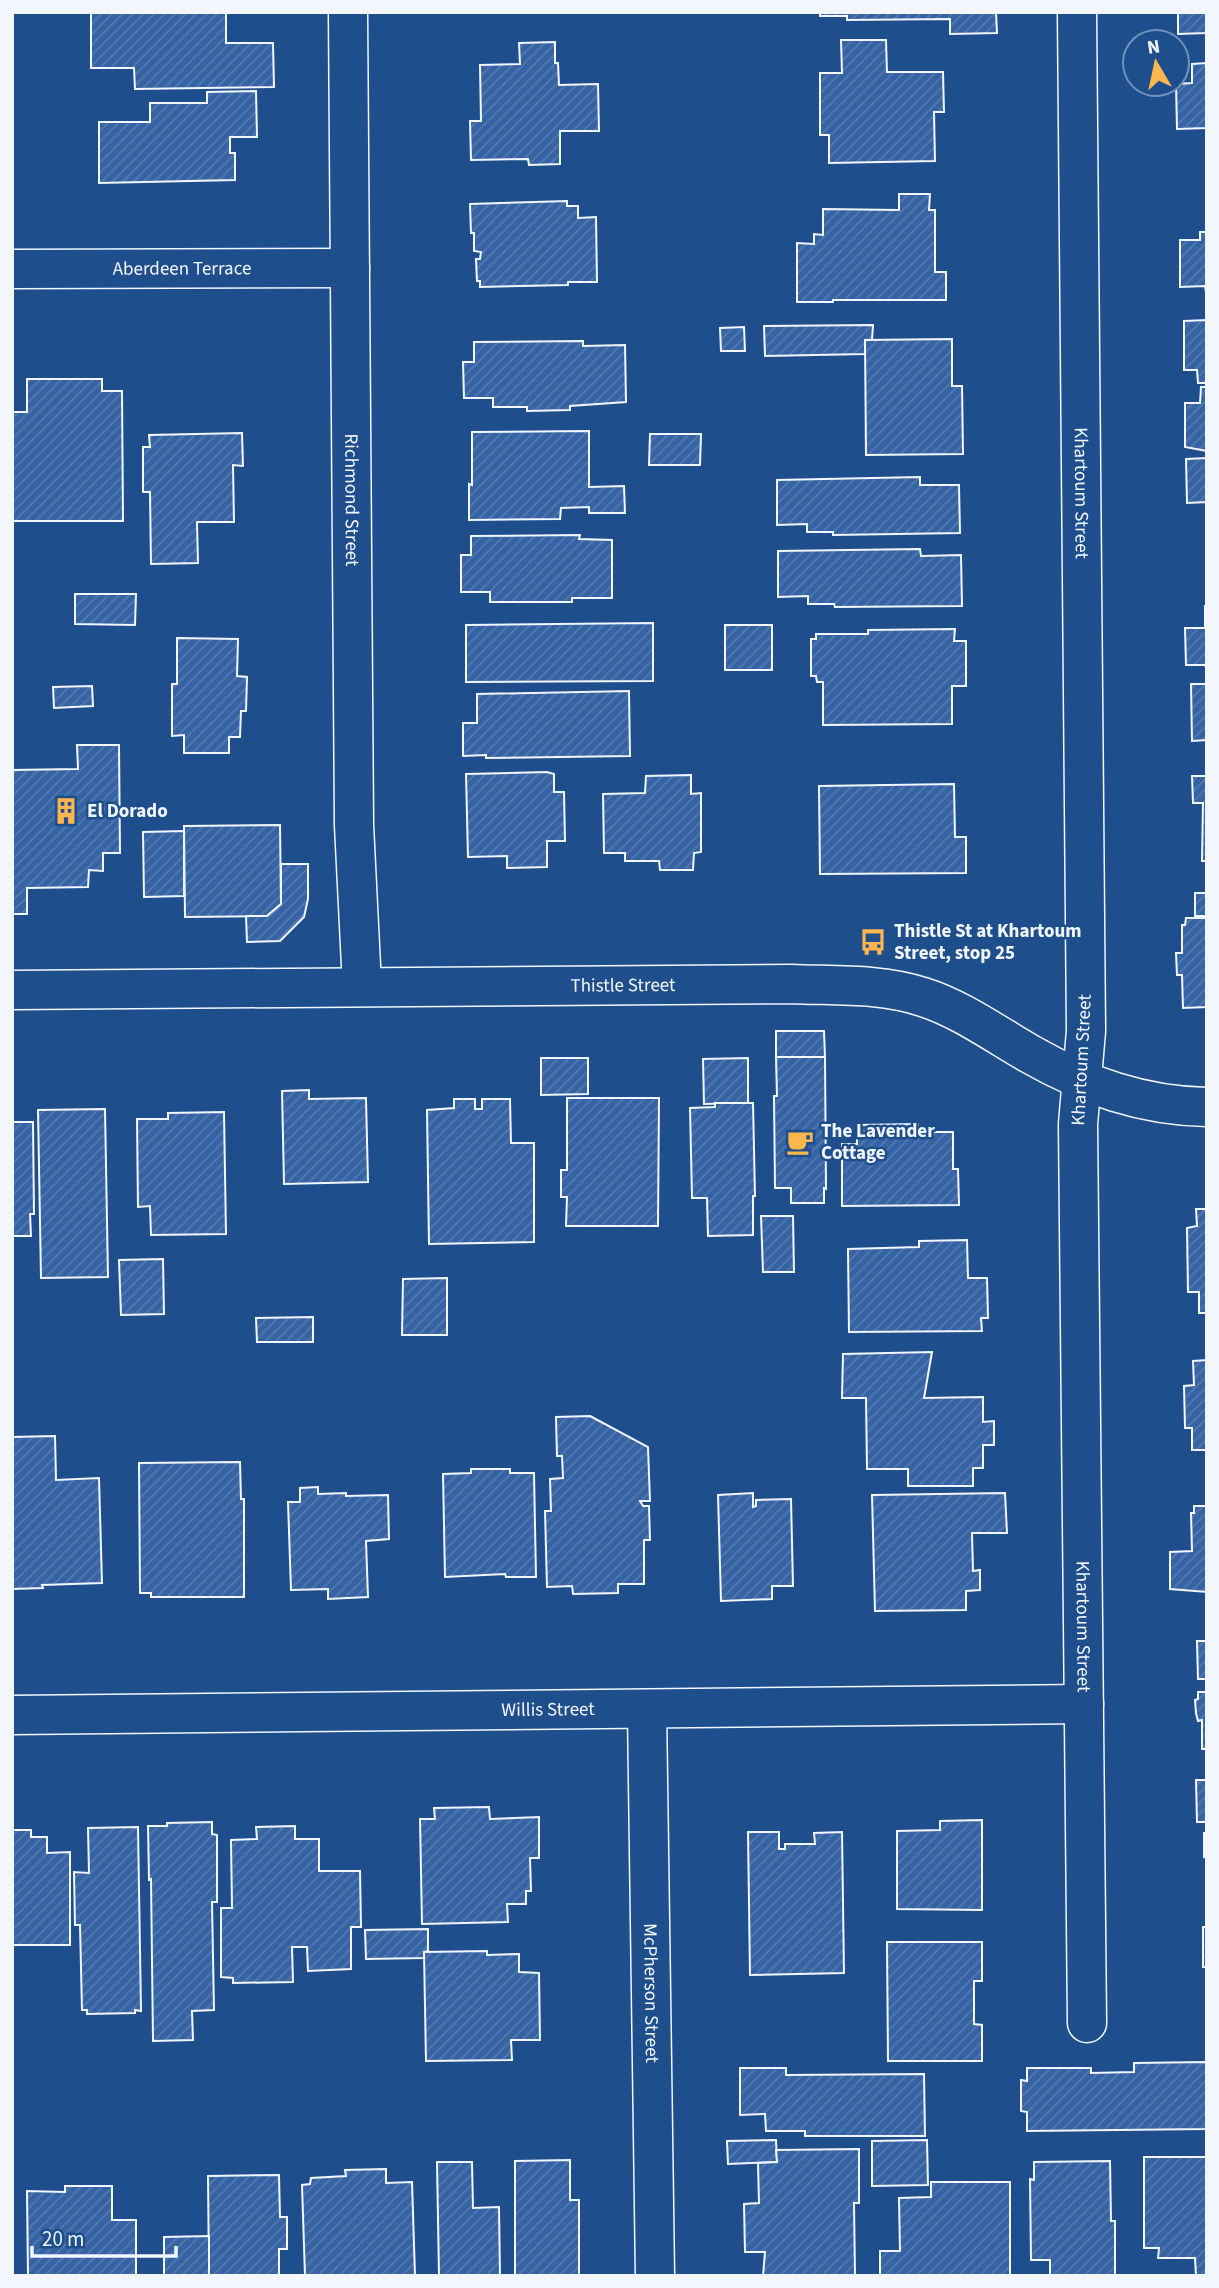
<svg xmlns="http://www.w3.org/2000/svg" width="1219" height="2288" font-family="'Source Sans 3',sans-serif">
	<style>
		.building { fill: url(#building-hatch); stroke: #f2f6ff; stroke-width: 2 }
		.lines { fill: none; stroke-linecap: round; stroke-linejoin: round }
		.street-casing { stroke: #f2f6ff; stroke-width: 41 }
		.secondary-casing { stroke: #f2f6ff; stroke-width: 41 }
		.street { stroke: #1f4e8c; stroke-width: 38 }
		.secondary { stroke: #1f4e8c; stroke-width: 38 }
		.labels { text-anchor: middle; dominant-baseline: central; stroke-width: 5; stroke-linejoin: round; paint-order: stroke }
		.street-label { font-size: 19px; fill: #f2f6ff; stroke: #1f4e8c }
		.poi-label { font-size: 19px; font-weight: bold; fill: #f2f6ff; stroke: #1f4e8c; text-anchor: start }
	</style>
	<defs>
		<pattern id="building-hatch" width="6" height="6" patternUnits="userSpaceOnUse" patternTransform="scale(1.75)"><rect width="6" height="6" fill="#3563a3"/><path d="M-1 1l2-2M0 6l6-6M5 7l2-2" fill="none" stroke="#537ab1"/></pattern>
	</defs>
	<rect width="100%" height="100%" fill="#1f4e8c"/>
	<g class="building">
		<polygon points="91,12 226,12 226,43 273,43 274,87 135,89 134,68 91,68"/>
		<polygon points="820,12 996,12 997,33 950,34 950,19 847,20 847,16 820,16"/>
		<polygon points="1178,12 1207,12 1207,33 1178,34"/>
		<polygon points="841,40 886,40 887,72 943,72 944,112 934,112 935,161 829,163 829,135 820,135 820,73 842,73"/>
		<polygon points="555,42 555,63 558,63 559,85 598,84 599,131 560,131 560,164 529,165 528,159 471,160 470,121 481,121 480,65 520,64 519,43"/>
		<polygon points="1207,63 1207,128 1177,129 1176,84 1192,83 1192,64"/>
		<polygon points="256,91 257,137 230,137 230,153 235,153 235,180 99,183 99,122 150,122 150,103 207,103 207,92"/>
		<polygon points="899,194 930,194 929,210 935,210 935,272 946,272 946,300 833,300 833,302 797,302 797,243 814,244 814,234 823,235 823,209 899,210"/>
		<polygon points="567,201 567,206 578,206 578,218 596,217 597,282 568,282 568,285 480,287 480,281 477,281 476,259 480,259 481,252 474,251 474,233 471,233 470,204"/>
		<polygon points="1200,232 1207,232 1207,298 1205,286 1180,287 1180,240 1200,240"/>
		<polygon points="1207,320 1207,383 1198,383 1197,370 1184,370 1184,321"/>
		<polygon points="873,325 872,340 865,340 865,354 765,356 764,326"/>
		<polygon points="744,327 745,351 721,351 720,328"/>
		<polygon points="952,339 952,386 962,386 963,454 866,455 865,340"/>
		<polygon points="583,341 583,346 625,345 626,402 570,406 570,410 527,411 527,407 493,407 493,398 464,398 463,362 474,362 474,342"/>
		<polygon points="27,379 102,379 102,391 122,391 123,521 12,521 12,412 27,412"/>
		<polygon points="1201,387 1207,387 1207,451 1185,447 1185,403 1200,403"/>
		<polygon points="589,431 589,487 624,486 625,513 589,513 589,507 561,508 560,519 469,520 469,484 472,485 472,432"/>
		<polygon points="242,433 243,466 233,465 234,522 197,522 198,563 151,564 150,492 143,492 143,447 150,447 149,435"/>
		<polygon points="650,434 701,434 700,465 649,465"/>
		<polygon points="1207,458 1207,502 1187,503 1186,459"/>
		<polygon points="920,477 920,485 959,485 960,533 833,535 833,532 807,532 807,524 777,525 777,480"/>
		<polygon points="580,535 579,539 612,540 612,598 572,598 572,602 490,602 490,592 461,592 461,555 471,555 471,536"/>
		<polygon points="920,549 921,556 961,555 962,606 835,607 834,604 808,604 808,596 778,597 778,551"/>
		<polygon points="75,594 136,594 135,625 75,624"/>
		<polygon points="1205,606 1207,606 1207,669 1205,665 1186,665 1185,628 1205,628"/>
		<polygon points="653,623 653,681 466,682 466,625"/>
		<rect x="725" y="625" width="47" height="45"/>
		<polygon points="955,629 954,641 966,641 966,686 952,686 952,724 823,725 823,682 817,682 816,676 811,676 811,639 816,639 816,634 868,634 868,630"/>
		<polygon points="177,638 238,639 237,676 247,677 246,711 241,711 240,737 229,737 229,753 184,753 184,735 172,736 172,684 177,684"/>
		<polygon points="1191,684 1207,684 1207,740 1192,741"/>
		<polygon points="92,686 93,706 54,708 53,687"/>
		<polygon points="629,691 630,756 486,758 486,755 463,756 463,723 477,723 477,694"/>
		<polygon points="77,745 119,745 120,853 103,853 103,871 89,870 88,887 27,888 27,914 12,914 12,770 78,769"/>
		<polygon points="547,772 554,774 554,792 564,792 565,841 547,841 547,867 507,868 507,856 468,857 466,774"/>
		<polygon points="691,775 691,794 701,793 701,852 694,853 693,870 660,870 659,861 625,861 625,853 604,853 603,794 645,793 646,776"/>
		<polygon points="1192,776 1207,776 1207,861 1202,861 1203,803 1193,803"/>
		<polygon points="954,784 955,837 966,837 966,873 820,874 819,786"/>
		<polygon points="280,825 281,904 267,916 185,917 184,826"/>
		<polygon points="184,831 184,896 144,897 143,832"/>
		<polygon points="281,864 308,864 308,899 304,917 280,941 247,942 246,916 267,916 281,904"/>
		<rect x="1195" y="893" width="12" height="23"/>
		<polygon points="1186,918 1207,918 1207,1007 1183,1008 1182,975 1177,975 1176,953 1182,953 1182,925 1185,925"/>
		<polygon points="776,1031 824,1031 825,1057 776,1057"/>
		<polygon points="776,1057 825,1057 826,1189 824,1188 824,1203 791,1203 791,1188 775,1188 774,1096 777,1096"/>
		<polygon points="541,1058 588,1058 588,1094 541,1095"/>
		<polygon points="748,1058 748,1103 704,1104 703,1059"/>
		<polygon points="309,1090 309,1099 366,1098 368,1182 284,1184 282,1091"/>
		<polygon points="567,1098 659,1098 658,1226 566,1226 567,1197 561,1197 561,1170 567,1170"/>
		<polygon points="454,1099 475,1099 475,1109 482,1109 482,1099 510,1099 511,1143 534,1143 534,1242 429,1244 427,1110 454,1108"/>
		<polygon points="715,1103 753,1103 755,1196 753,1196 753,1235 708,1236 707,1198 692,1198 690,1108 715,1107"/>
		<polygon points="105,1109 108,1277 41,1278 38,1110"/>
		<polygon points="224,1112 226,1234 151,1235 150,1206 138,1207 137,1119 168,1119 168,1113"/>
		<polygon points="12,1122 33,1122 34,1214 30,1214 31,1236 12,1236"/>
		<polygon points="918,1124 918,1132 953,1132 953,1169 958,1169 959,1205 842,1206 842,1144 857,1144 857,1125"/>
		<polygon points="1196,1209 1207,1209 1207,1313 1199,1313 1199,1292 1188,1292 1187,1228 1197,1226"/>
		<polygon points="761,1216 793,1216 794,1272 763,1272"/>
		<polygon points="967,1240 968,1278 987,1278 988,1318 981,1318 982,1331 849,1332 848,1249 919,1247 919,1241"/>
		<polygon points="163,1259 164,1314 121,1315 119,1260"/>
		<polygon points="447,1278 447,1335 402,1335 403,1279"/>
		<polygon points="313,1317 313,1342 257,1342 256,1318"/>
		<polygon points="932,1352 924,1398 983,1397 983,1422 994,1421 994,1445 983,1445 983,1468 973,1468 973,1486 908,1486 908,1469 867,1469 866,1398 842,1398 843,1354"/>
		<polygon points="1207,1360 1207,1450 1192,1450 1192,1428 1185,1428 1184,1386 1194,1385 1193,1361"/>
		<polygon points="590,1416 648,1447 650,1501 640,1501 643,1506 649,1506 650,1540 644,1540 644,1584 618,1584 618,1593 573,1594 572,1586 547,1587 545,1511 551,1511 550,1479 563,1478 562,1456 557,1456 556,1417"/>
		<polygon points="55,1436 56,1480 99,1478 102,1583 42,1585 43,1588 12,1589 12,1437"/>
		<polygon points="240,1462 241,1499 244,1499 244,1597 151,1597 151,1593 140,1593 139,1463"/>
		<polygon points="471,1469 510,1469 510,1473 534,1473 536,1577 506,1577 505,1574 445,1577 443,1474 471,1473"/>
		<polygon points="318,1487 318,1494 346,1493 346,1496 388,1495 389,1539 366,1541 368,1597 328,1599 328,1589 291,1590 288,1502 300,1502 300,1488"/>
		<polygon points="753,1493 753,1507 756,1506 756,1500 791,1499 793,1586 772,1586 772,1599 721,1601 718,1495"/>
		<polygon points="1005,1493 1007,1533 972,1533 973,1571 980,1570 980,1590 966,1591 966,1610 875,1611 872,1495"/>
		<polygon points="1194,1506 1207,1506 1207,1592 1170,1589 1170,1552 1192,1551 1191,1513 1194,1513"/>
		<polygon points="1197,1641 1207,1641 1207,1679 1198,1679"/>
		<polygon points="1198,1692 1207,1692 1207,1749 1202,1749 1202,1720 1198,1721 1196,1713 1195,1700 1198,1699"/>
		<polygon points="1196,1780 1207,1780 1207,1822 1197,1822"/>
		<polygon points="489,1807 490,1819 539,1817 539,1858 530,1858 531,1891 526,1891 526,1904 507,1904 508,1922 422,1924 420,1819 435,1819 434,1808"/>
		<polygon points="982,1820 982,1910 897,1909 897,1831 940,1830 940,1821"/>
		<polygon points="212,1822 212,1834 217,1835 217,1902 212,1902 214,2010 192,2011 193,2040 153,2041 151,1879 149,1880 148,1826 167,1826 167,1823"/>
		<polygon points="295,1826 295,1839 319,1839 319,1871 360,1871 361,1927 351,1927 351,1969 308,1971 307,1947 292,1947 293,1982 233,1983 233,1978 221,1977 221,1908 232,1908 231,1840 257,1839 256,1827"/>
		<polygon points="138,1827 141,2011 135,2010 135,2013 87,2014 87,2010 82,2010 80,1925 75,1925 74,1872 89,1873 88,1828"/>
		<polygon points="12,1830 31,1830 31,1837 47,1837 47,1853 70,1852 70,1945 12,1945"/>
		<polygon points="748,1832 779,1832 779,1849 785,1849 785,1844 815,1844 814,1833 842,1832 844,1973 750,1975"/>
		<polygon points="1204,1833 1207,1833 1207,1856 1204,1857"/>
		<rect x="1203" y="1927" width="4" height="40"/>
		<polygon points="428,1929 428,1951 424,1952 424,1958 366,1959 365,1930"/>
		<polygon points="887,1942 982,1942 982,1981 974,1981 974,2024 982,2025 982,2061 888,2061"/>
		<polygon points="487,1951 487,1955 519,1954 519,1972 539,1973 540,2040 511,2040 512,2060 426,2061 424,1952"/>
		<polygon points="1207,2062 1207,2129 1027,2131 1027,2112 1021,2111 1021,2080 1027,2081 1027,2068 1091,2068 1091,2073 1134,2072 1134,2063"/>
		<polygon points="740,2068 786,2068 786,2075 924,2074 925,2136 805,2136 805,2131 766,2131 765,2114 740,2115"/>
		<polygon points="776,2140 777,2162 728,2164 727,2141"/>
		<polygon points="927,2140 928,2185 872,2186 872,2141"/>
		<polygon points="859,2149 859,2203 854,2203 855,2276 763,2276 765,2252 745,2252 744,2204 759,2203 758,2163 777,2162 776,2150"/>
		<polygon points="1144,2157 1207,2157 1207,2276 1196,2276 1195,2258 1158,2258 1159,2248 1144,2248"/>
		<polygon points="570,2160 570,2200 579,2200 579,2276 515,2276 515,2161"/>
		<polygon points="1110,2161 1111,2221 1115,2221 1115,2276 1050,2276 1050,2260 1031,2260 1030,2179 1034,2180 1034,2162"/>
		<polygon points="437,2162 472,2162 473,2208 499,2207 500,2276 439,2276"/>
		<polygon points="386,2169 386,2183 412,2182 415,2276 305,2276 302,2185 310,2184 311,2178 346,2176 345,2170"/>
		<polygon points="279,2175 280,2217 287,2217 287,2249 279,2249 279,2276 209,2276 208,2176"/>
		<polygon points="931,2182 1010,2182 1010,2276 880,2276 880,2251 900,2251 899,2198 931,2197"/>
		<polygon points="65,2186 112,2186 112,2220 136,2220 136,2276 28,2276 27,2191 65,2192"/>
		<polygon points="209,2236 209,2276 164,2276 164,2237"/>
	</g>
	<g class="lines">
		<defs>
			<g id="street">
				<path id="s1" d="M1077,12L1086,1031L1078,1124L1087,2023"/>
				<path id="s2" d="M12,269L350,268"/>
				<path id="s3" d="M647,1709L655,2276"/>
				<path id="s4" d="M12,1715L1084,1704"/>
			</g>
			<g id="secondary">
				<path id="s5" d="M348,12L354,825L362,986"/>
				<path id="s6" d="M12,990L791,984C834,986 881,983 923,997C961,1009 995,1034 1030,1054C1086,1086 1143,1106 1207,1107"/>
			</g>
		</defs>
		<use href="#street" class="street-casing"/>
		<use href="#secondary" class="secondary-casing"/>
		<use href="#street" class="street"/>
		<use href="#secondary" class="secondary"/>
	</g>
	<defs>
		<symbol id="building-bare" viewBox="-9 -9 18 18"><path d="M-4-6H4V6H1V3H-1V6H-4ZM-2.5-4.3h1.7v1.8h-1.7ZM.8-4.3h1.7v1.8H.8ZM-2.5-1h1.7V.8h-1.7ZM.8-1h1.7V.8H.8Z" fill="#ffb74d" stroke="#1f4e8c" stroke-width="2.5" paint-order="stroke"/></symbol>
		<symbol id="bus-bare" viewBox="-9 -9 18 18"><path d="M-5-6H5V4H4V6H2V4H-2V6H-4V4H-5ZM-3.5-4V0h7V-4ZM-3.5 1.2v1.5H-2V1.2ZM2 1.2v1.5H3.5V1.2Z" fill="#ffb74d" stroke="#1f4e8c" stroke-width="2.5" paint-order="stroke"/></symbol>
		<symbol id="cafe-bare" viewBox="-9 -9 18 18"><path d="M-5.5-4.5H6V0H3Q3 3.5 0 3.5H-2.5Q-5.5 3.5-5.5 0ZM3-3.2v2h1.7v-2ZM-6 4.5H4V6H-6Z" fill="#ffb74d" stroke="#1f4e8c" stroke-width="2.5" paint-order="stroke"/></symbol>
	</defs>
	<g fill-rule="evenodd">
		<use href="#building-bare" x="47" y="792" width="38" height="38"/>
		<use href="#bus-bare" x="854" y="923" width="38" height="38"/>
		<use href="#cafe-bare" x="781" y="1123" width="38" height="38"/>
	</g>
	<g class="labels">
		<g class="street-label">
			<text stroke="none"><textPath href="#s2" startOffset="170">Aberdeen Terrace</textPath></text>
			<text stroke="none"><textPath href="#s1" startOffset="481">Khartoum Street</textPath></text>
			<text stroke="none"><textPath href="#s5" startOffset="488">Richmond Street</textPath></text>
			<text stroke="none"><textPath href="#s6" startOffset="611">Thistle Street</textPath></text>
			<text transform="translate(1082 1060) rotate(-87)">Khartoum Street</text>
			<text stroke="none"><textPath href="#s1" startOffset="1615">Khartoum Street</textPath></text>
			<text stroke="none"><textPath href="#s4" startOffset="536">Willis Street</textPath></text>
			<text stroke="none"><textPath href="#s3" startOffset="284">McPherson Street</textPath></text>
		</g>
		<g class="poi-label">
			<text x="87" y="811">El Dorado</text>
			<text x="894" y="931">Thistle St at Khartoum<tspan x="894" dy="22">Street, stop 25</tspan></text>
			<text x="821" y="1131">The Lavender<tspan x="821" dy="22">Cottage</tspan></text>
		</g>
	</g>
	<rect width="1219" height="2288" fill="none" stroke="#f2f6ff" stroke-width="28"/>
	<g transform="translate(1156 63) rotate(351)"><circle r="33" fill="#1f4e8c" stroke="#7391ba" stroke-width="2"/>
	<path d="M0-5L12 26L0 18L-12 26Z" fill="#ffb74d"/>
	<text y="-10" font-size="19" font-weight="bold" text-anchor="middle" fill="#f2f6ff">N</text>
	</g>
	<path d="M32 2246v10h144v-10" fill="none" stroke="#f2f6ff" stroke-width="3.5"/>
	<text x="42" y="2246" font-size="21" fill="#f2f6ff" stroke="#1f4e8c" stroke-width="5" paint-order="stroke">20 m</text>
</svg>
